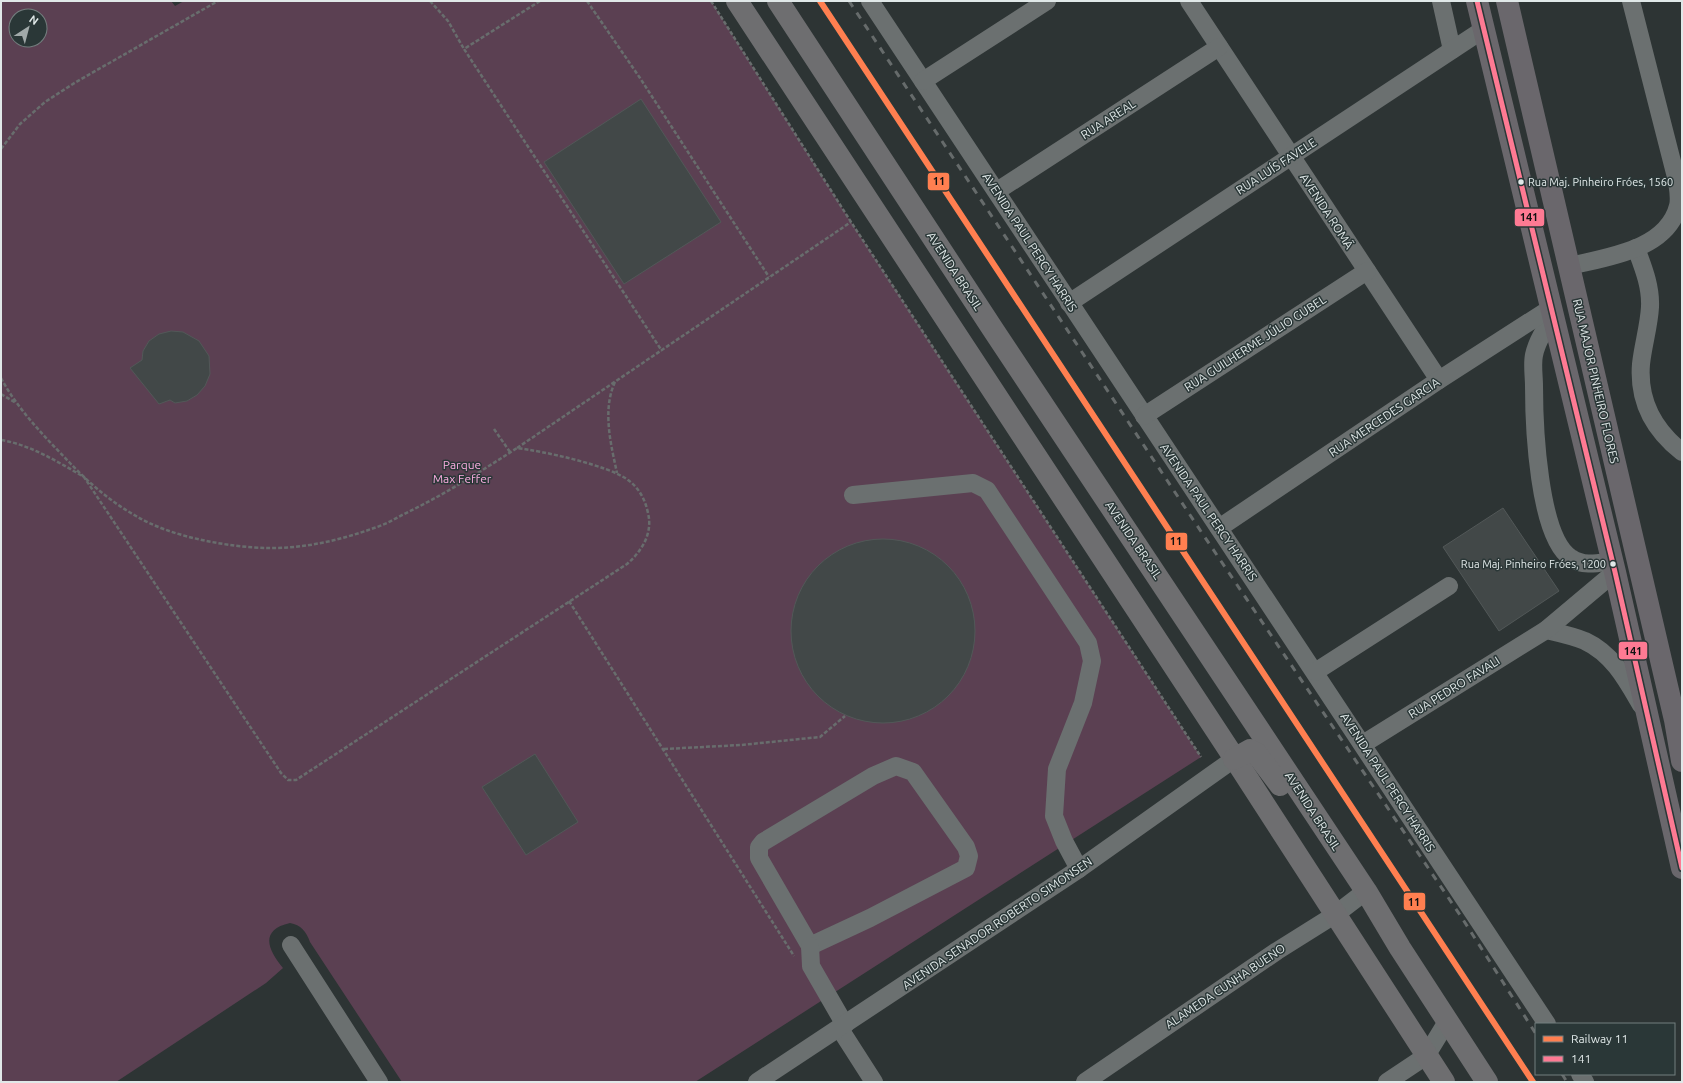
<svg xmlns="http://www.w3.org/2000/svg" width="1683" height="1083" font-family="Ubuntu,sans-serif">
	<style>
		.green { fill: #5b4052; fill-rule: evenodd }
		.building { fill: #424848; stroke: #525858 }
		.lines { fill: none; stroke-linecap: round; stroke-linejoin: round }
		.path { stroke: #686d6d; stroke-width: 2.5; stroke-dasharray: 4 2; stroke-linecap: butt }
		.minor { stroke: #6b7070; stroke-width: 18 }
		.major { stroke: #6e6e70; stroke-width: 22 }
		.highway { stroke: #6a676c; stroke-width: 22 }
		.rail { stroke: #666b6b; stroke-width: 3; stroke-dasharray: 7 7; stroke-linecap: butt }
		.bus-1-casing { stroke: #2a3737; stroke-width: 8 }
		.bus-1 { stroke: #fe7a93; stroke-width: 5 }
		.rail-1-casing { stroke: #2a3737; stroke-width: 9 }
		.rail-1 { stroke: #ff7f50; stroke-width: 6 }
		.bus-dot { fill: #e0e8e8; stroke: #2a3737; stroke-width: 1.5 }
		.labels { text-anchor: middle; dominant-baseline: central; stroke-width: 3; stroke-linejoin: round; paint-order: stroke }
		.bus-label { font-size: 11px; fill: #e0e8e8; stroke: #2a3737; text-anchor: start }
		.street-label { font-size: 12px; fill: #e0e8e8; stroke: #2a3737 }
		.park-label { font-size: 12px; fill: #fbace0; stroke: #2a3737 }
		.line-badge { stroke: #2a3737; stroke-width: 1.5 }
		.pale-badge-label { font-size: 11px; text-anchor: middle; font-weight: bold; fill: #111 }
	</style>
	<rect width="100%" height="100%" fill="#2d3434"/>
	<path class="green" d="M1,1H171L175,6L184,1H711L851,222L1201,757L695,1082H402L310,942C306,931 301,925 290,923C259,930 268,950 283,968L266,983L116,1082H1ZM16,16H40V40H16Z"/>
	<g class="building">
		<polygon points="641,99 721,222 624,284 544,162"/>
		<polygon points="171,331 183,332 199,341 209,356 210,374 205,386 197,395 187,401 175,403 170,400 159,404 130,368 142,360 143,351 149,341 159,334"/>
		<polygon points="1503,508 1559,591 1499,631 1443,547"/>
		<circle cx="883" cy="631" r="92"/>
		<polygon points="535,754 578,822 526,855 482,787"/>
	</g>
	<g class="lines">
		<g class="path">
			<polyline points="430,1 448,21 464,49"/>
			<polyline points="540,1 464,49 662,351"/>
			<polyline points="587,1 640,78 769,277"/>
			<polyline points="711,1 851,222 1201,757"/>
			<polyline points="1,149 20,124 45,102 76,82 218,1"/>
			<path d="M1,378C18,410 45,437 70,463C89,483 111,502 136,516C171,537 227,547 267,548C303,549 341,540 374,528C384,525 393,520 402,515C442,496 480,472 517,448C542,451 608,465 628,480C639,488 645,499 648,513C653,533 642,551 627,564L296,780H288L281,773L84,477C58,462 31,445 1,440"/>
			<path d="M615,382C602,410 611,445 617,473"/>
			<polyline points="1,394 16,403"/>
			<polyline points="494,429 510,452"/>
			<polyline points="517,448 851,222"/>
			<polyline points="569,601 794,956"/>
			<polyline points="664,749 741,745 820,737 845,716"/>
		</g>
		<g class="minor">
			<polyline points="870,1 1547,1024"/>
			<polyline points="1189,1 1439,380"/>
			<polyline points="1441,1 1452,50"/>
			<polyline points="923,81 1047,1"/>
			<polyline points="997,191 1219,47"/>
			<path d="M1636,248C1643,267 1651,286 1650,307C1649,326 1643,345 1641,364C1638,401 1654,430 1682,452"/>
			<path d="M1570,266C1607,257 1667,250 1678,206C1680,198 1678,189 1677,181L1631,1"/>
			<polyline points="1069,303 1484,29"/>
			<path d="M1553,317C1545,329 1537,341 1534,355C1532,364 1534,376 1534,386C1534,423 1538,537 1571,558C1584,567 1598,563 1612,561"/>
			<polyline points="1144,416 1367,271"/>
			<polyline points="853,495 973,483 987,490 1088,643 1092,661 1083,703 1057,769 1054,816 1064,841 1079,869"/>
			<polyline points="1219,528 1439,380 1551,308"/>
			<path d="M1546,630C1559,633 1573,636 1585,641C1613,654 1627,681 1641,705"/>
			<polyline points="1315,672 1449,586"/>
			<polyline points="1363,744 1546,630 1615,572"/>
			<polygon points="896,766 913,772 966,847 969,856 966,868 870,918 810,946 759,858 759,847 763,842 873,776"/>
			<polyline points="291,945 379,1082"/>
			<polyline points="810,946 811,966 845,1025"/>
			<polyline points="840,1029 874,1082"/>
			<polyline points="1580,1074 1585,1082"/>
			<polyline points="757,1082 1079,869 1234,759"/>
			<polyline points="1085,1082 1277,951 1336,914 1366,891"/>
			<polyline points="1387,1082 1426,1056 1448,1020"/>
		</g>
		<g class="major">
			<polyline points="737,1 1233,756 1444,1082"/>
			<polyline points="778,1 994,331 1366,891 1400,948 1487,1082"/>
			<polyline points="1234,759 1250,750 1256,753 1280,785"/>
		</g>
		<g class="highway">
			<polyline points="1477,1 1615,572 1682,868"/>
			<polyline points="1507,1 1675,720 1682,761"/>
		</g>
		<g class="rail">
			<polyline points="849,1 1200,530 1462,918 1536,1034"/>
			<polyline points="1562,1074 1567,1082"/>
		</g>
		<defs>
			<polyline id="bus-1" points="1477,1 1615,572 1682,868"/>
		</defs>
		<use href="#bus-1" class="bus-1-casing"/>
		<use href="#bus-1" class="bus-1"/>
		<defs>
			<polyline id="rail-1" points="820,1 1533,1082"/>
		</defs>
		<use href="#rail-1" class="rail-1-casing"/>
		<use href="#rail-1" class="rail-1"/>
	</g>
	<g class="bus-dot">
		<circle cx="1521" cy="182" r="3.5"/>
		<circle cx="1613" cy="564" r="3.5"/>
	</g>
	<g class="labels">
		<g class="bus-label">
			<text x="1528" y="182">Rua Maj. Pinheiro Fróes, 1560</text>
			<text x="1606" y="564" text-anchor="end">Rua Maj. Pinheiro Fróes, 1200</text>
		</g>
		<g class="street-label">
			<text transform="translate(1108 119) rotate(-33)">RUA AREAL</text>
			<text transform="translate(1276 166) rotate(-33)">RUA LUÍS FAVELE</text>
			<text transform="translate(1327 211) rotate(57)">AVENIDA ROMÃ</text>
			<text transform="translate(1030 242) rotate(57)">AVENIDA PAUL PERCY HARRIS</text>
			<text transform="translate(955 271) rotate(57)">AVENIDA BRASIL</text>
			<text transform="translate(1255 343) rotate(-33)">RUA GUILHERME JÚLIO GUBEL</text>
			<text transform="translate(1596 381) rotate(77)">RUA MAJOR PINHEIRO FLORES</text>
			<text transform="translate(1384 417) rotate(-34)">RUA MERCEDES GARCIA</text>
			<text transform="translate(1209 512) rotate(56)">AVENIDA PAUL PERCY HARRIS</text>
			<text transform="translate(1134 540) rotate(56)">AVENIDA BRASIL</text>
			<text transform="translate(1454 687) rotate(-32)">RUA PEDRO FAVALI</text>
			<text transform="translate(1388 782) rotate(57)">AVENIDA PAUL PERCY HARRIS</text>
			<text transform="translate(1313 811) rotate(57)">AVENIDA BRASIL</text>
			<text transform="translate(997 923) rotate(-34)">AVENIDA SENADOR ROBERTO SIMONSEN</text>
			<text transform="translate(1225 986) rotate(-34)">ALAMEDA CUNHA BUENO</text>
		</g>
		<g class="park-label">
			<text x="462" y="464">Parque<tspan x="462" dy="14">Max Feffer</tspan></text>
		</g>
	</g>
	<g class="line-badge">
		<rect x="927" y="172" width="23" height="19" rx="4" fill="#ff7f50"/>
		<rect x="1514" y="208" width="31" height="19" rx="4" fill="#fe7a93"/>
		<rect x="1165" y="532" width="23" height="19" rx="4" fill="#ff7f50"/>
		<rect x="1618" y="641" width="30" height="19" rx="4" fill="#fe7a93"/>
		<rect x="1403" y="892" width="23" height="19" rx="4" fill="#ff7f50"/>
	</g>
	<g class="pale-badge-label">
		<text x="939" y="185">11</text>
		<text x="1529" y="221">141</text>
		<text x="1176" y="545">11</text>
		<text x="1633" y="655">141</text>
		<text x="1414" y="906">11</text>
	</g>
	<rect width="1683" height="1083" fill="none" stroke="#e0e8e8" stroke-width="4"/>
	<rect x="1535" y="1023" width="140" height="52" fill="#2a3737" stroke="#737e7e"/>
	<rect x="1543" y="1036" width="20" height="6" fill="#ff7f50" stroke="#737e7e"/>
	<text x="1571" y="1043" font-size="12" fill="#e0e8e8">Railway 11</text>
	<rect x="1543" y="1056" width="20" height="6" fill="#fe7a93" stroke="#737e7e"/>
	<text x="1571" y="1063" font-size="12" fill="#e0e8e8">141</text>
	<g transform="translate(28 28) rotate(36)"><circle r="19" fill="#2a3737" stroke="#737e7e"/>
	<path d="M0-3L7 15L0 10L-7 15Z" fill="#a1a9a9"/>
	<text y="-6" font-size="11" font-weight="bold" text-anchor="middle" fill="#e0e8e8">N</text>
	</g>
</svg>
